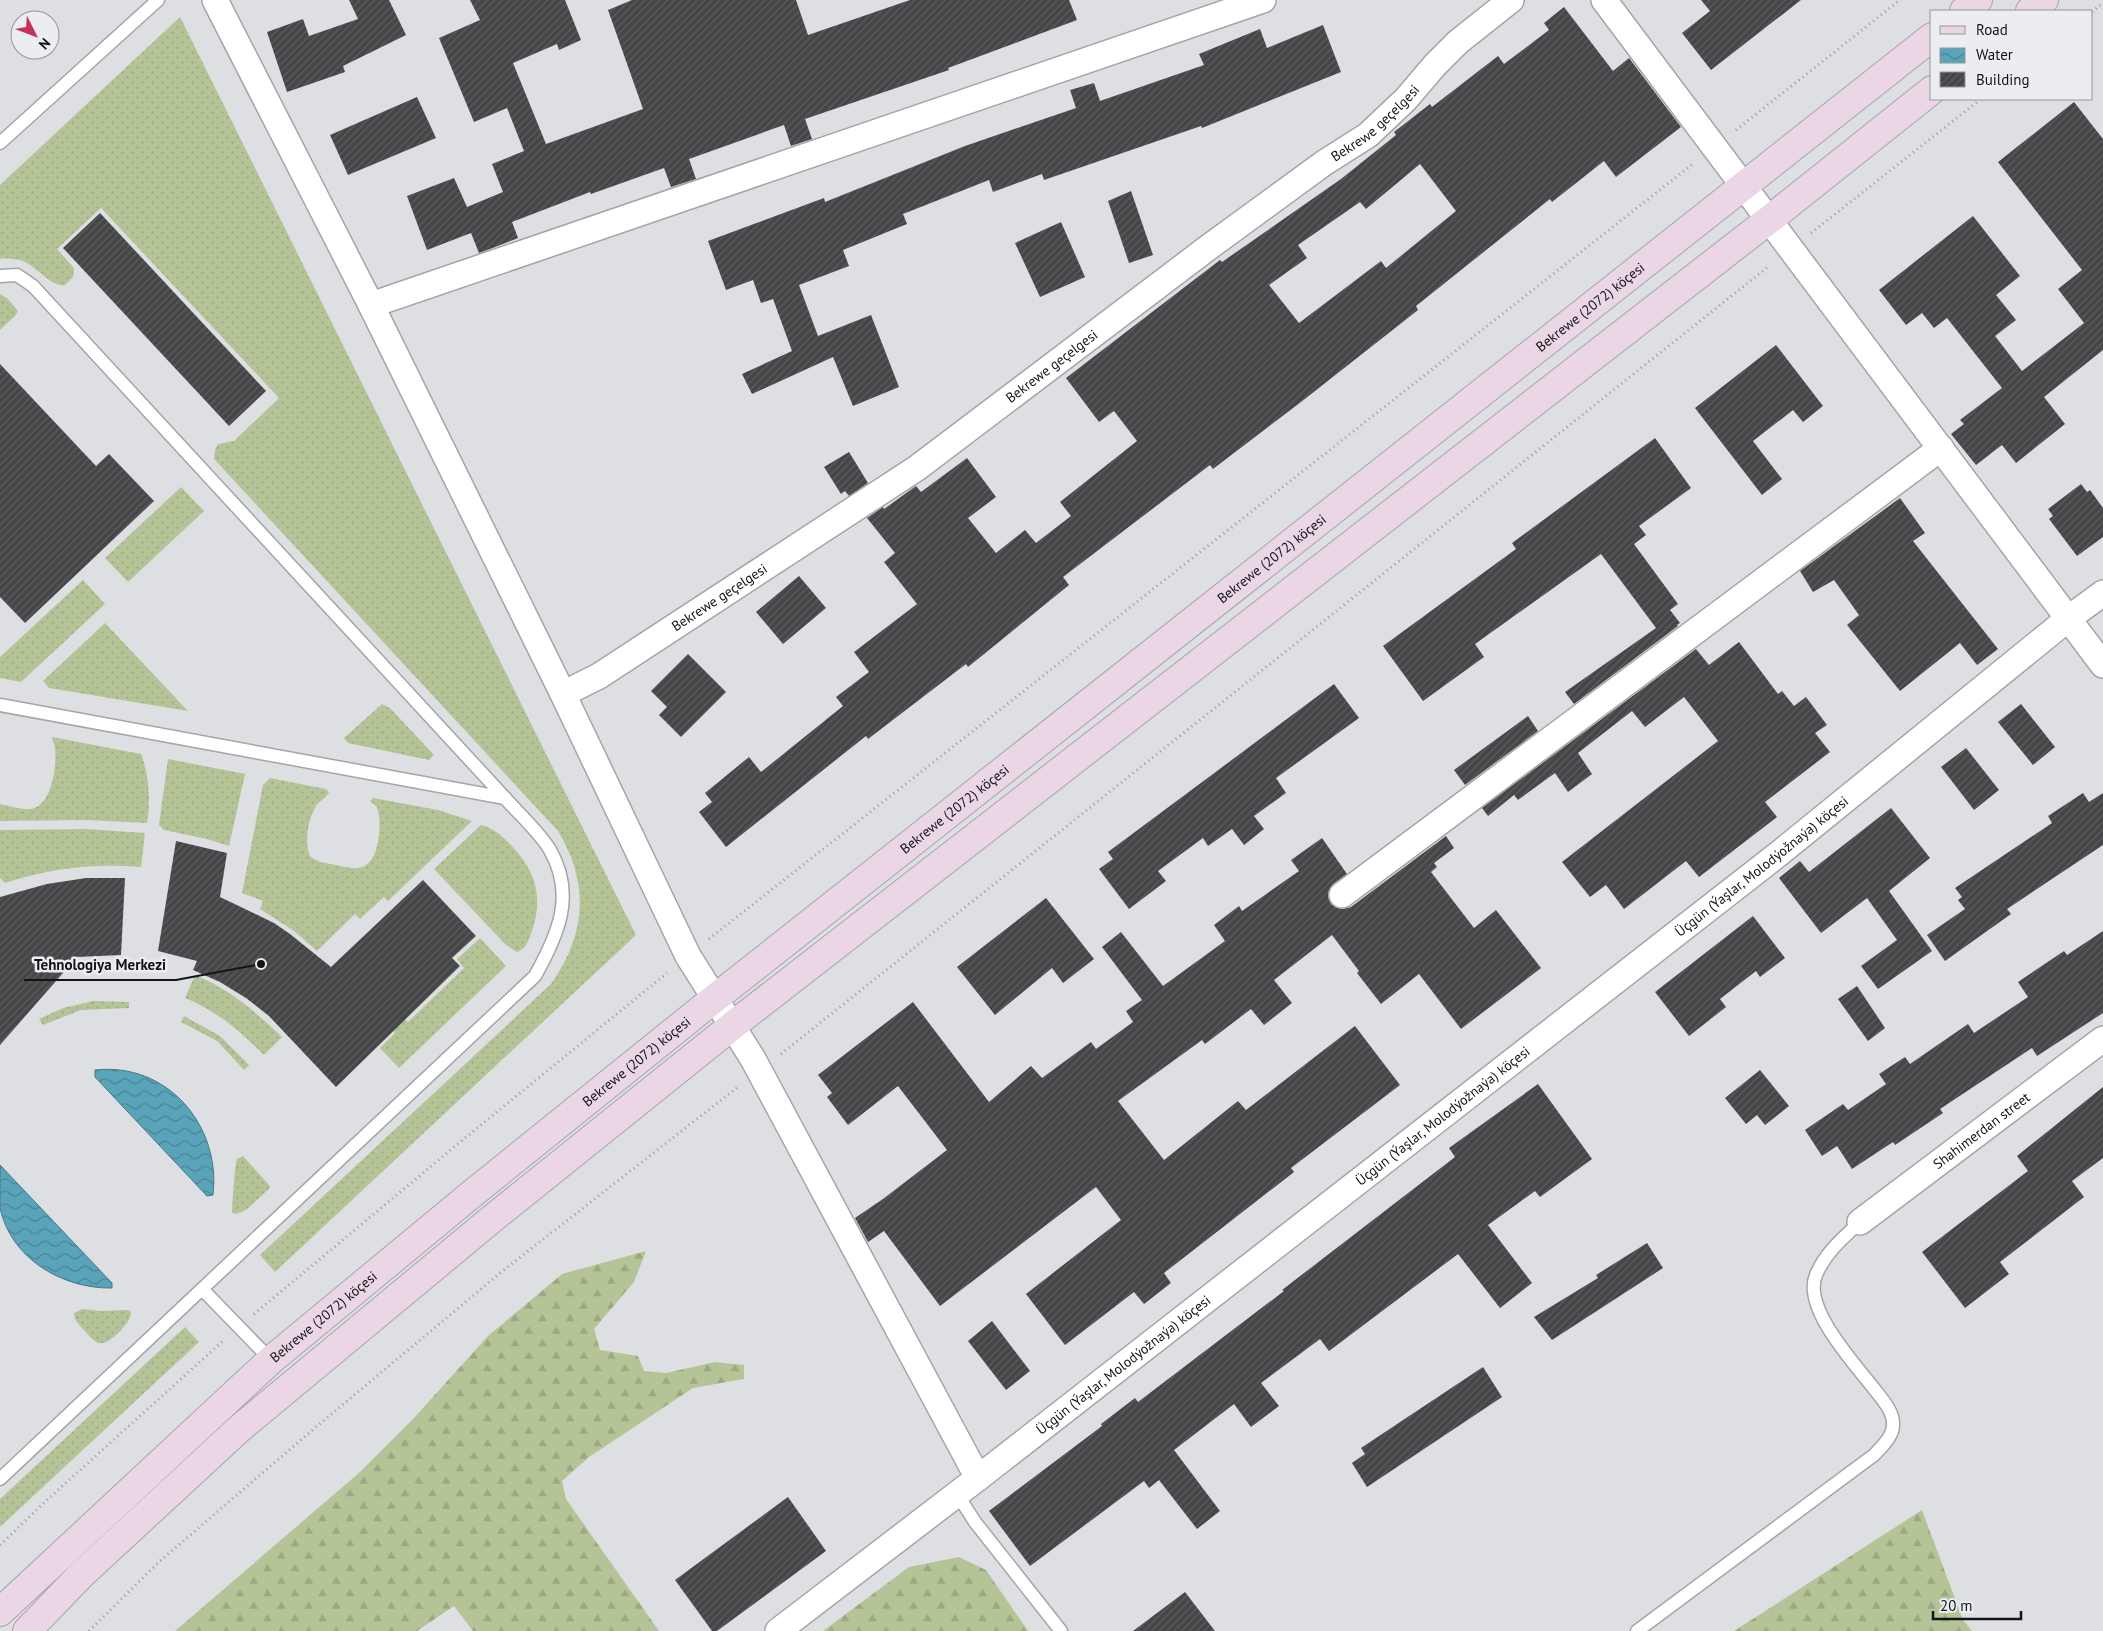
<svg xmlns="http://www.w3.org/2000/svg" width="2103" height="1631" font-family="'PT Sans',sans-serif">
	<style>
		.grass { fill: url(#grass-dots) }
		.forest { fill: url(#forest-firs) }
		.water { fill: url(#water-waves); stroke: #457988 }
		.building { fill: url(#building-hatch); fill-rule: evenodd }
		.lines { fill: none; stroke-linecap: round; stroke-linejoin: round }
		.service-casing { stroke: #a4a5a9; stroke-width: 15 }
		.minor-casing { stroke: #a4a5a9; stroke-width: 28 }
		.secondary-casing { stroke: #a4a5a9; stroke-width: 30 }
		.path { stroke: #9a9b9e; stroke-width: 3; stroke-dasharray: 1 4; stroke-linecap: butt }
		.service { stroke: #fff; stroke-width: 12 }
		.minor { stroke: #fff; stroke-width: 25 }
		.secondary { stroke: #ebd6e6; stroke-width: 28 }
		.labels { text-anchor: middle; dominant-baseline: central; stroke-width: 5; stroke-linejoin: round; paint-order: stroke }
		.street-label { font-size: 14px; fill: #131415; stroke: #ebedf0 }
		.leader { fill: none; stroke: #131415; stroke-width: 2 }
		.callout-dot { fill: #131415; stroke: #ebedf0; stroke-width: 2 }
		.callout-label { font-size: 15px; text-anchor: middle; font-weight: bold; fill: #131415; stroke: #ebedf0; stroke-width: 5; stroke-linejoin: round; paint-order: stroke }
	</style>
	<defs>
		<pattern id="grass-dots" width="8" height="8" patternUnits="userSpaceOnUse" patternTransform="scale(1.25)"><rect width="8" height="8" fill="#b5c497"/><path d="M2 2h.1M6 6h.1" fill="none" stroke="#9ba881" stroke-width="1.8" stroke-linecap="round"/></pattern>
		<pattern id="forest-firs" width="22" height="20" patternUnits="userSpaceOnUse" patternTransform="scale(1.25)"><rect width="22" height="20" fill="#b5c497"/><path d="M5 1l3.5 6h-7zM16 11l3.5 6h-7z" fill="#9ba881"/></pattern>
		<pattern id="water-waves" width="16" height="10" patternUnits="userSpaceOnUse" patternTransform="scale(1.25)"><rect width="16" height="10" fill="#5aa4ba"/><path d="M0 5q4-4 8 0t8 0" fill="none" stroke="#498496"/></pattern>
		<pattern id="building-hatch" width="6" height="6" patternUnits="userSpaceOnUse" patternTransform="scale(1.25)"><rect width="6" height="6" fill="#464648"/><path d="M-1 1l2-2M0 6l6-6M5 7l2-2" fill="none" stroke="#5d5d5f"/></pattern>
	</defs>
	<rect width="100%" height="100%" fill="#dedfe3"/>
	<g class="grass">
		<path d="M180,17L636,935L275,1272L260,1255L551,984C586,934 590,884 558,831L214,459L215,450L218,444L234,441L279,398L101,208L57,249L74,268L73,277L65,285C51,288 35,264 20,260C14,259 6,258 0,259V185Z"/>
		<polygon points="0,294 8,299 18,311 15,316 0,330"/>
		<polygon points="181,487 204,511 128,582 105,558"/>
		<polygon points="83,580 105,604 21,682 0,678 0,657"/>
		<polygon points="105,623 188,711 49,688 43,681"/>
		<polygon points="382,704 390,708 434,755 429,760 348,743 344,738"/>
		<path d="M52,737L141,754C149,775 151,801 147,823L86,820L0,821V804C10,806 21,810 31,809C52,806 57,765 55,748C55,743 52,742 52,737Z"/>
		<polygon points="168,759 245,774 229,846 207,839 164,830 159,825"/>
		<path d="M270,778L326,789L329,792C327,798 320,800 316,806C308,819 304,843 310,856C318,863 326,863 336,865C345,867 358,871 366,865C380,857 382,821 377,807L370,801L373,798L438,810L472,821L388,901L384,897L360,919L355,914L317,951L294,931L260,909L263,901L242,893L263,785Z"/>
		<path d="M481,825C493,828 501,835 509,843C535,869 544,896 532,931C529,940 526,949 517,952L506,945L434,869Z"/>
		<path d="M86,829L145,833L141,867C94,863 50,868 5,883L0,878V830Z"/>
		<polygon points="480,938 506,966 399,1068 380,1048 395,1033 388,1025 400,1014 408,1022 464,968 457,959"/>
		<path d="M195,975C229,989 255,1011 282,1037L264,1055C240,1031 217,1011 185,998Z"/>
		<polygon points="93,1001 129,1002 129,1008 81,1010 43,1025 39,1019 63,1008"/>
		<polygon points="184,1016 220,1036 249,1065 244,1070 217,1041 181,1022"/>
		<path d="M243,1156L270,1186L269,1189L246,1210L236,1214L232,1212C232,1207 235,1162 237,1159Z"/>
		<path d="M83,1309L100,1311L128,1310L131,1312C132,1322 109,1346 99,1343C93,1342 88,1334 84,1330C79,1324 74,1321 74,1313Z"/>
		<polygon points="185,1327 199,1342 0,1527 0,1499"/>
	</g>
	<g class="forest">
		<polygon points="646,1251 634,1282 594,1329 600,1350 638,1356 644,1371 666,1373 715,1362 744,1365 744,1379 693,1388 589,1457 562,1481 566,1499 659,1631 473,1631 454,1606 417,1631 175,1631 360,1472 413,1419 488,1336 562,1274"/>
		<polygon points="1922,1510 1963,1620 1972,1631 1734,1631"/>
		<polygon points="959,1557 986,1570 1028,1631 823,1631 909,1567"/>
	</g>
	<g class="water">
		<path d="M95,1070C168,1062 221,1126 213,1195L207,1196L95,1077Z"/>
		<path d="M0,1165L112,1283V1288C63,1289 11,1259 0,1208C0,1195 0,1179 0,1165Z"/>
	</g>
	<g class="building">
		<polygon points="349,0 389,0 406,35 343,66 345,72 287,92 267,32 303,19 309,36 358,19"/>
		<polygon points="470,0 565,0 581,40 559,50 557,44 513,63 546,144 643,109 608,10 632,0 796,0 808,35 910,0 1069,0 1077,20 948,68 949,70 805,119 812,139 791,146 784,125 689,159 696,179 671,187 664,168 591,194 590,192 512,222 518,238 490,249 479,253 471,233 427,250 407,196 454,178 467,207 503,192 492,164 524,151 507,108 474,122 439,38 480,20"/>
		<polygon points="1701,0 1801,0 1711,70 1682,33 1710,11"/>
		<path d="M1564,7L1613,71L1629,58L1681,127L1616,177L1604,161L1552,202L1550,199L1416,306L1418,310L1301,402L1213,469L1210,465L1063,577L1069,585L968,667L966,664L868,739L866,736L726,847L699,812L712,802L705,793L749,757L761,772L843,706L836,697L869,672L854,652L917,604L884,562L895,553L867,518L883,507L884,509L916,486L921,492L967,458L996,497L968,518L996,553L1025,530L1036,543L1071,516L1060,502L1137,441L1114,411L1099,422L1066,378L1220,260L1222,262L1341,179L1396,135L1394,132L1430,104L1432,107L1498,56L1504,64L1549,30L1544,23ZM1420,164L1456,211L1386,268L1381,261L1299,323L1269,285L1307,258L1298,245L1360,202L1366,209Z"/>
		<polygon points="1323,25 1341,72 1202,128 1201,126 1044,180 1042,174 993,192 989,180 903,214 907,224 843,250 849,266 799,285 818,336 871,315 899,387 853,406 833,357 752,394 742,374 792,351 773,299 761,303 753,280 726,290 708,241 824,198 825,202 965,146 1076,108 1070,90 1094,83 1100,101 1204,65 1199,54 1260,29 1267,48"/>
		<polygon points="417,97 436,138 348,175 330,135"/>
		<polygon points="2074,102 2103,139 2103,350 2044,397 2065,424 2016,463 2002,445 1976,465 1951,434 1964,424 1960,420 2002,388 1947,318 1934,328 1922,313 1906,325 1879,290 1973,216 2020,276 1996,295 2016,320 1995,336 2022,371 2084,323 2058,289 2082,270 1998,162"/>
		<polygon points="1131,191 1153,255 1129,263 1108,201"/>
		<polygon points="100,213 266,391 229,426 63,248"/>
		<polygon points="1061,222 1085,277 1040,297 1015,243"/>
		<polygon points="1776,345 1823,406 1803,422 1793,410 1753,441 1782,479 1762,495 1695,408"/>
		<polygon points="0,364 96,466 109,454 154,501 25,623 0,597"/>
		<polygon points="1655,438 1691,488 1639,526 1646,535 1634,544 1678,604 1670,610 1680,623 1677,625 1678,626 1574,704 1565,692 1656,628 1601,554 1475,644 1484,657 1423,701 1383,646 1516,549 1512,543"/>
		<polygon points="849,452 868,483 849,496 845,491 841,494 824,467"/>
		<polygon points="2081,484 2087,492 2090,490 2103,508 2103,537 2077,556 2049,519 2053,516 2048,509"/>
		<polygon points="1900,498 1925,533 1913,541 1998,649 1977,665 1960,643 1900,691 1847,625 1859,615 1834,580 1813,592 1800,571"/>
		<polygon points="799,576 826,608 783,644 756,612"/>
		<polygon points="1739,642 1778,694 1782,691 1794,706 1806,697 1827,725 1815,733 1830,752 1765,802 1777,817 1699,877 1686,861 1624,909 1606,885 1590,897 1562,862 1718,741 1684,697 1645,727 1632,711 1578,753 1592,774 1568,792 1555,773 1518,800 1514,795 1488,816 1482,808 1696,649 1709,665"/>
		<polygon points="688,654 726,692 681,737 659,715 667,707 651,691"/>
		<polygon points="1334,684 1359,718 1276,778 1286,793 1254,816 1264,829 1244,845 1232,829 1208,846 1203,838 1158,871 1166,881 1129,909 1099,869 1113,859 1108,852"/>
		<polygon points="2021,704 2055,747 2033,765 1998,722"/>
		<polygon points="1528,716 1538,731 1465,785 1454,770"/>
		<polygon points="1966,748 1999,790 1974,810 1941,767"/>
		<polygon points="2083,793 2089,802 2103,793 2103,845 2007,909 2011,914 1945,961 1927,935 1965,909 1958,900 1962,897 1955,888 2052,823 2048,816"/>
		<polygon points="1891,808 1930,858 1889,891 1932,951 1878,989 1861,966 1897,940 1867,898 1821,933 1779,878 1800,861 1809,872"/>
		<polygon points="1446,836 1454,848 1434,863 1437,867 1431,872 1474,928 1496,910 1541,968 1461,1029 1419,974 1381,1004 1357,973 1359,971 1332,935 1274,980 1292,1003 1264,1025 1251,1009 1205,1044 1202,1040 1118,1101 1164,1160 1238,1101 1246,1110 1355,1026 1400,1085 1291,1168 1294,1172 1164,1273 1171,1283 1144,1304 1134,1292 1065,1345 1026,1294 1121,1220 1096,1187 940,1306 884,1231 868,1242 855,1218 883,1199 947,1150 898,1086 848,1125 827,1097 832,1093 818,1075 913,1002 989,1102 1031,1066 1042,1078 1091,1042 1096,1049 1133,1022 1126,1011 1142,1000 1102,947 1121,932 1163,986 1225,941 1214,925 1239,906 1242,911 1299,871 1291,860 1322,838 1347,874 1333,884 1329,890 1328,896 1331,904 1337,908 1343,909 1351,907"/>
		<polygon points="176,841 227,853 220,897 274,923 290,934 331,967 423,880 476,936 452,958 460,966 336,1087 269,1016 246,998 220,982 193,970 197,961 158,951"/>
		<polygon points="86,878 125,878 121,955 77,957 0,1045 0,897 47,884"/>
		<polygon points="1046,898 1094,959 1063,983 1052,968 995,1015 957,967"/>
		<polygon points="1753,916 1785,958 1760,977 1756,971 1720,999 1726,1007 1689,1036 1655,992"/>
		<polygon points="2103,931 2103,1013 2037,1056 2032,1048 1940,1109 1943,1113 1895,1145 1893,1142 1852,1169 1837,1146 1822,1156 1805,1130 1843,1104 1848,1110 1886,1084 1879,1074 1905,1057 1910,1064 1968,1024 1974,1033 2028,997 2018,982 2064,951 2067,955"/>
		<polygon points="1857,986 1885,1028 1868,1041 1838,999"/>
		<polygon points="1760,1070 1789,1106 1765,1125 1757,1115 1746,1124 1725,1098"/>
		<polygon points="1538,1084 1592,1159 1540,1197 1535,1191 1488,1225 1532,1283 1500,1308 1458,1254 1329,1351 1320,1339 1261,1383 1279,1406 1251,1427 1234,1404 1174,1450 1220,1511 1197,1529 1159,1480 1149,1488 1144,1481 1030,1566 989,1511 1102,1426 1101,1424 1135,1398 1138,1402 1284,1291 1282,1290 1455,1157 1449,1148"/>
		<polygon points="2103,1087 2103,1158 2072,1181 2084,1197 2000,1262 2009,1274 1965,1308 1922,1252 2028,1171 2017,1156"/>
		<polygon points="1647,1243 1663,1268 1552,1340 1534,1317 1598,1278 1596,1275"/>
		<polygon points="992,1321 1030,1371 1006,1390 968,1341"/>
		<polygon points="1483,1367 1502,1397 1367,1487 1352,1463 1365,1454 1361,1448"/>
		<polygon points="788,1497 826,1551 717,1631 712,1631 675,1580"/>
		<polygon points="1185,1592 1215,1631 1133,1631"/>
	</g>
	<g class="lines">
		<defs>
			<g id="service">
				<polyline points="0,143 158,0"/>
				<path d="M0,276L17,275L33,286L505,798C518,813 541,834 550,850C576,895 558,935 535,976L202,1289"/>
				<polyline points="0,705 505,798"/>
				<polyline points="0,1479 202,1289 271,1360"/>
				<polyline points="957,1494 975,1522 1061,1631"/>
				<path d="M1637,1631L1874,1455C1882,1446 1894,1436 1893,1423C1893,1411 1882,1399 1875,1390C1855,1364 1802,1308 1816,1275C1825,1253 1843,1238 1860,1222"/>
			</g>
			<g id="minor">
				<polyline points="215,0 371,305 563,694 688,956 753,1059 978,1478"/>
				<polyline points="1604,0 2103,665"/>
				<polyline points="371,305 1263,0"/>
				<path id="s1" d="M563,694L599,676L917,468L1209,247L1324,163L1368,135L1406,99L1435,65L1458,42L1511,0"/>
				<polyline points="1342,895 1941,448"/>
				<path id="s2" d="M1860,1222L2103,1039"/>
				<path id="s3" d="M778,1631L978,1478L1781,852L2069,618L2103,593"/>
			</g>
			<g id="secondary">
				<polyline points="1964,11 1978,0"/>
				<polyline points="2030,11 2044,0"/>
				<path id="s4" d="M0,1612L271,1360L473,1193L714,999L1932,37"/>
				<polyline points="27,1631 81,1575 239,1429 493,1218 732,1026 1770,219 1932,90"/>
			</g>
		</defs>
		<use href="#service" class="service-casing"/>
		<use href="#minor" class="minor-casing"/>
		<use href="#secondary" class="secondary-casing"/>
		<g class="path">
			<polyline points="2092,12 2103,3"/>
			<polyline points="1736,130 1900,0"/>
			<polyline points="1811,233 1981,99"/>
			<polyline points="709,939 1694,163"/>
			<polyline points="781,1054 1769,266"/>
			<polyline points="254,1314 459,1143 667,973"/>
			<polyline points="0,1545 47,1500 223,1341"/>
			<polyline points="89,1631 160,1561 316,1427 505,1269 738,1087"/>
		</g>
		<use href="#service" class="service"/>
		<use href="#minor" class="minor"/>
		<use href="#secondary" class="secondary"/>
	</g>
	<g class="labels">
		<g class="street-label">
			<text stroke="none"><textPath href="#s1" startOffset="994">Bekrewe geçelgesi</textPath></text>
			<text stroke="none"><textPath href="#s4" startOffset="2058">Bekrewe (2072) köçesi</textPath></text>
			<text stroke="none"><textPath href="#s1" startOffset="589">Bekrewe geçelgesi</textPath></text>
			<text stroke="none"><textPath href="#s4" startOffset="1652">Bekrewe (2072) köçesi</textPath></text>
			<text stroke="none"><textPath href="#s1" startOffset="184">Bekrewe geçelgesi</textPath></text>
			<text stroke="none"><textPath href="#s4" startOffset="1248">Bekrewe (2072) köçesi</textPath></text>
			<text stroke="none"><textPath href="#s3" startOffset="1246">Üçgün (Ýaşlar, Molodýožnaýa) köçesi</textPath></text>
			<text stroke="none"><textPath href="#s4" startOffset="842">Bekrewe (2072) köçesi</textPath></text>
			<text stroke="none"><textPath href="#s3" startOffset="841">Üçgün (Ýaşlar, Molodýožnaýa) köçesi</textPath></text>
			<text stroke="none"><textPath href="#s2" startOffset="152">Shahimerdan street</textPath></text>
			<text stroke="none"><textPath href="#s4" startOffset="438">Bekrewe (2072) köçesi</textPath></text>
			<text stroke="none"><textPath href="#s3" startOffset="436">Üçgün (Ýaşlar, Molodýožnaýa) köçesi</textPath></text>
		</g>
	</g>
	<path class="leader" d="M261 964L176 980H24"/>
	<circle class="callout-dot" cx="261" cy="964" r="5"/>
	<g class="callout-label">
		<text x="100" y="970">Tehnologiya Merkezi</text>
	</g>
	<rect x="1930" y="10" width="162" height="90" fill="#ebedf0" stroke="#959698"/>
	<rect x="1940" y="26" width="25" height="8" fill="#ebd6e6" stroke="#959698"/>
	<text x="1976" y="35" font-size="15" fill="#131415">Road</text>
	<rect x="1940" y="48" width="25" height="15" fill="url(#water-waves)" stroke="#959698"/>
	<text x="1976" y="60" font-size="15" fill="#131415">Water</text>
	<rect x="1940" y="72" width="25" height="15" fill="url(#building-hatch)" stroke="#959698"/>
	<text x="1976" y="85" font-size="15" fill="#131415">Building</text>
	<g transform="translate(35 35) rotate(132)"><circle r="24" fill="#ebedf0" stroke="#959698"/>
	<path d="M0-4L9 19L0 12L-9 19Z" fill="#c2335c"/>
	<text y="-8" font-size="14" font-weight="bold" text-anchor="middle" fill="#131415">N</text>
	</g>
	<path d="M1933 1611v8h88v-8" fill="none" stroke="#131415" stroke-width="2.5"/>
	<text x="1940" y="1611" font-size="15" fill="#131415" stroke="#ebedf0" stroke-width="4" paint-order="stroke">20 m</text>
</svg>
